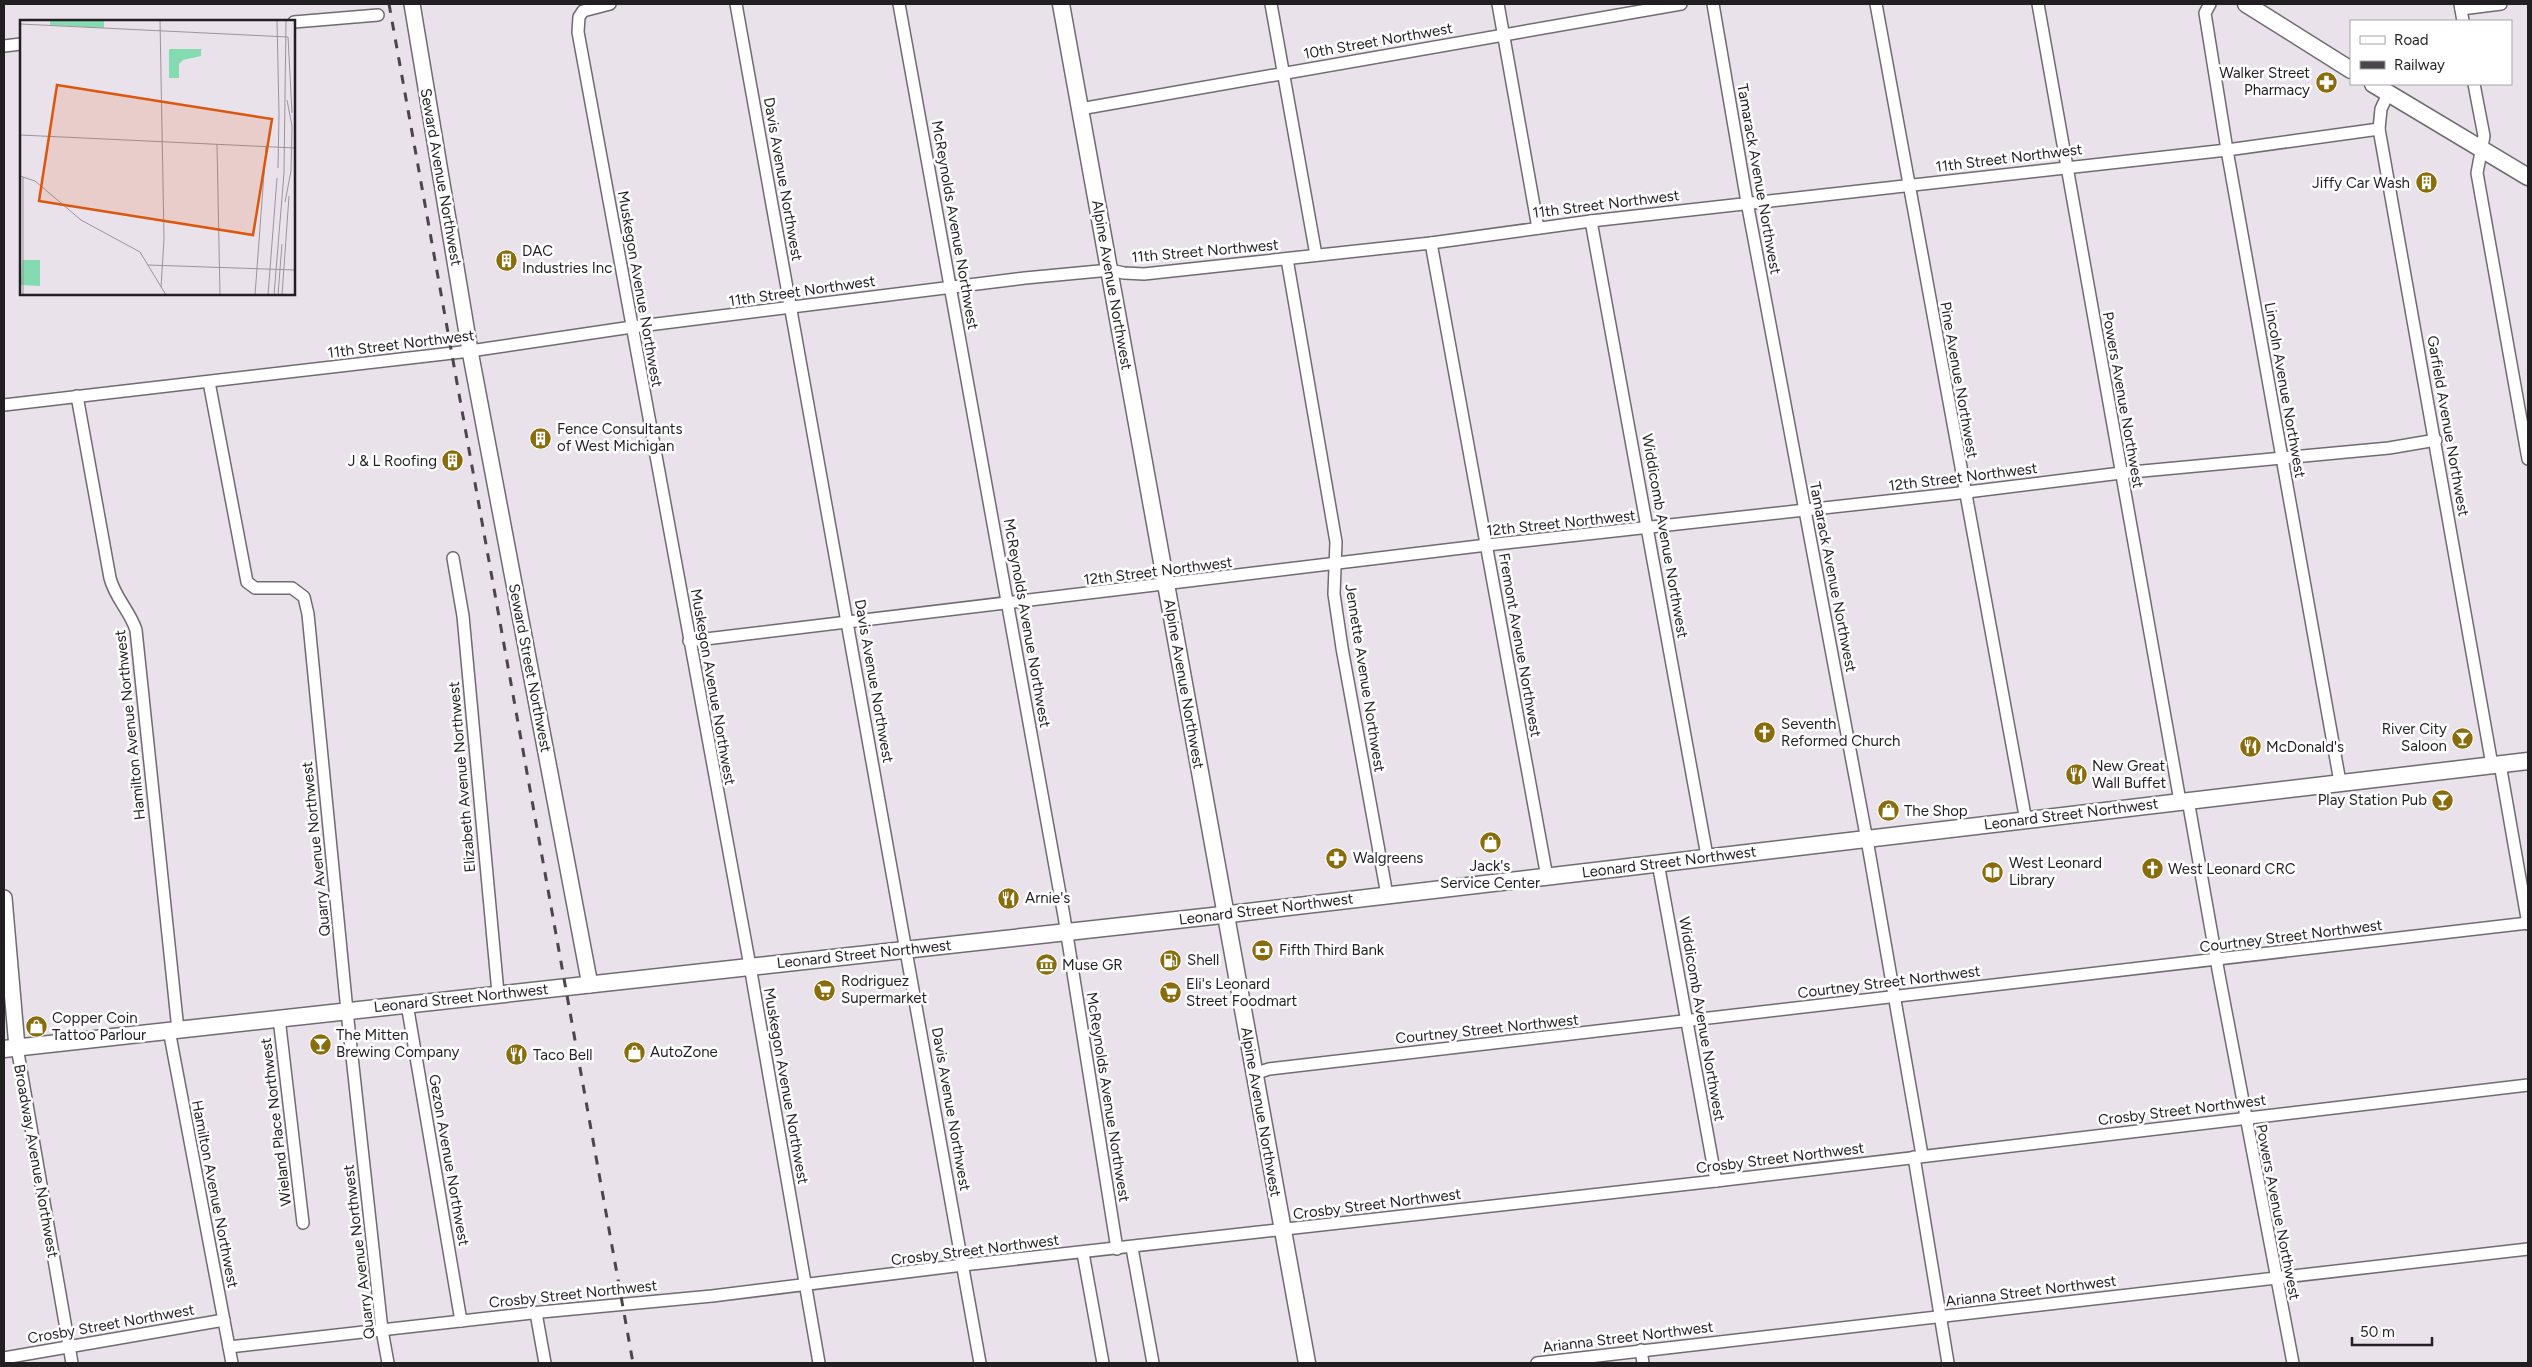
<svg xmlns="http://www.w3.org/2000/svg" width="2532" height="1367" font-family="Figtree,sans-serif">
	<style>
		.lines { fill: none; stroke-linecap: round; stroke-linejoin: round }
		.minor-casing { stroke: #716a72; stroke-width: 14 }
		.tertiary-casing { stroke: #716a72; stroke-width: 18 }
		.secondary-casing { stroke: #716a72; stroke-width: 19 }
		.minor { stroke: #fff; stroke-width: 11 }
		.tertiary { stroke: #fff; stroke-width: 15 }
		.secondary { stroke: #fff; stroke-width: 16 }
		.rail { stroke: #4a464b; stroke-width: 3; stroke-dasharray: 9 9; stroke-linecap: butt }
		.labels { text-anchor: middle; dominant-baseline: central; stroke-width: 5; stroke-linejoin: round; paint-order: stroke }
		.street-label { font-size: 15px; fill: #221f23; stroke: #fff }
		.poi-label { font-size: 15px; fill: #221f23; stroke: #fff; text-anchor: start }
		.inset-road { fill: none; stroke: #9a949b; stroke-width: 1 }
		.view { fill: #de560d; fill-opacity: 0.15; stroke: #de560d; stroke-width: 2.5 }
		.inset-edge { fill: none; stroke: #221f23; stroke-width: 2.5 }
	</style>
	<rect width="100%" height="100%" fill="#eae2eb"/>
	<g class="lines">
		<defs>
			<g id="minor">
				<polyline points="610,4 583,11 579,17 578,32 750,966 819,1363"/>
				<polyline points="736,4 980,1363"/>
				<polyline points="899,4 1064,916 1117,1249"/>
				<polyline points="1271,4 1316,255"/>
				<polyline points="1498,4 1538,228"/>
				<polyline points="1713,4 1747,202 1869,851 1922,1155"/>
				<polyline points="1876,4 2026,821"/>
				<polyline points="2038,4 2180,801"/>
				<polyline points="2210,4 2205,13 2227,150 2340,782"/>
				<polyline points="2460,4 2463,21"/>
				<polyline points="2461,9 2501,4"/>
				<polyline points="294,22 378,15"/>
				<polyline points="4,46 21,44"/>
				<polyline points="2474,84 2484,136 2477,173 2528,459"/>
				<polyline points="2388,94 2381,109 2379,129 2492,765"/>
				<polyline points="1080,109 1681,4"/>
				<polyline points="1591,221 1707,856"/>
				<polyline points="1431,243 1547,877"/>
				<polyline points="1287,259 1336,542 1334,594 1342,648 1387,895"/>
				<polyline points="209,382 247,582 255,588 292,588 304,597 308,614 347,1011 382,1330 388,1363"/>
				<path d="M77,396L110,578C115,598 130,611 136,630L178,1030"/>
				<polyline points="4,405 470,351 632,327 1025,278 1110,270 1124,273 1144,274 1431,243 1591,221 2227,150 2379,129"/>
				<polyline points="453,558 463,616 498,993"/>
				<polyline points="689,641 1487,545 1951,494 2121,473 2389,448 2436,440"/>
				<polyline points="2500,764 2528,924"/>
				<polyline points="2188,800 2219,975 2293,1363"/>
				<polyline points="1658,863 1716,1181"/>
				<polyline points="407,1004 461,1321"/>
				<polyline points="279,1018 303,1223"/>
				<polyline points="169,1030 232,1363"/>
				<polyline points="17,1047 72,1363"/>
				<polyline points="1254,1074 1269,1069 2528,923"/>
				<polyline points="1914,1157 1948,1363"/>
				<polyline points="1132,1248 1153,1363"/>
				<polyline points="1083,1253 1103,1363"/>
				<polyline points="536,1313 545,1363"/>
				<polyline points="229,1347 541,1312 712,1296 963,1265 1716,1181 2528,1085"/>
				<polyline points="1641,1350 1643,1363"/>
				<polyline points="4,1358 224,1320"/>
				<polyline points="1537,1363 2528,1249"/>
			</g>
			<g id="tertiary">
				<polyline points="412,4 470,351 590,985"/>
				<polyline points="4,898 17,1047"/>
			</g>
			<g id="secondary">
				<polyline points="1061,4 1307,1363"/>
				<polyline points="2246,4 2351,70"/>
				<polyline points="2373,84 2528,177"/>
				<polyline points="4,1049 1213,916 2528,761"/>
			</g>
		</defs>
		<use href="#minor" class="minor-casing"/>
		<use href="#tertiary" class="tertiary-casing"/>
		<use href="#secondary" class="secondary-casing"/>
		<use href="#minor" class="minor"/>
		<use href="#tertiary" class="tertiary"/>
		<use href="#secondary" class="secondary"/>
		<polyline class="rail" points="389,4 633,1363"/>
	</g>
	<defs>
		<symbol id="pharmacy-disc" viewBox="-11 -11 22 22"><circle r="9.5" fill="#896c0b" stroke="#fff"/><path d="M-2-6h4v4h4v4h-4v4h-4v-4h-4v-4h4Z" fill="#fff"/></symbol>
		<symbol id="building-disc" viewBox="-11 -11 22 22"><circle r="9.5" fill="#896c0b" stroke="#fff"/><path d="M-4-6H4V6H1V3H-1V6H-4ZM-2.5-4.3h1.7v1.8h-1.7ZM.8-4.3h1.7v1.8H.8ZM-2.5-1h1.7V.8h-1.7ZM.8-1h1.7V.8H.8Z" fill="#fff"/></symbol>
		<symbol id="church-disc" viewBox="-11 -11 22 22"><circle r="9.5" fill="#896c0b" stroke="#fff"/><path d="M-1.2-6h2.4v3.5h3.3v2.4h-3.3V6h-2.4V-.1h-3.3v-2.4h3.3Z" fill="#fff"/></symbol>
		<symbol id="bar-disc" viewBox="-11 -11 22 22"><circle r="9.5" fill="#896c0b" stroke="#fff"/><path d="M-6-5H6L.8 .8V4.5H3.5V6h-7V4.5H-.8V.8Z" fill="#fff"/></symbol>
		<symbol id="restaurant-disc" viewBox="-11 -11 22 22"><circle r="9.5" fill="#896c0b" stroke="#fff"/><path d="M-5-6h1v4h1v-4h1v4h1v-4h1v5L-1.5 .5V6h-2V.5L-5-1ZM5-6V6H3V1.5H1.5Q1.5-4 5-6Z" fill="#fff"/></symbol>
		<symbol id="shop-disc" viewBox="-11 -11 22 22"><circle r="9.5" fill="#896c0b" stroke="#fff"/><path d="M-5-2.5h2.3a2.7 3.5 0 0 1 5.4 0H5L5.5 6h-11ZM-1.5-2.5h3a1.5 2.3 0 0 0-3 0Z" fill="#fff"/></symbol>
		<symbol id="library-disc" viewBox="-11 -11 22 22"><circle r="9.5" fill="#896c0b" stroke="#fff"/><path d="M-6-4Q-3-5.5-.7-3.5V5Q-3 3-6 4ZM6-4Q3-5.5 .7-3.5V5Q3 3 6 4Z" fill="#fff"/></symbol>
		<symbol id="bank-disc" viewBox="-11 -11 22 22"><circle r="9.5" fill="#896c0b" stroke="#fff"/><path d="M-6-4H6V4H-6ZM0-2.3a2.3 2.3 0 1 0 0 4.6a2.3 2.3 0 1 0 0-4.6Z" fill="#fff"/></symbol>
		<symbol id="fuel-disc" viewBox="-11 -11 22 22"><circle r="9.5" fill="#896c0b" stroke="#fff"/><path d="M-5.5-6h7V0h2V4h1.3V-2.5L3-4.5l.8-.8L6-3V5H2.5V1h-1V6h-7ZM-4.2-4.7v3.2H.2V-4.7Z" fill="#fff"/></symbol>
		<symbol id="museum-disc" viewBox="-11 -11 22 22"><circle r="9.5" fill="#896c0b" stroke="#fff"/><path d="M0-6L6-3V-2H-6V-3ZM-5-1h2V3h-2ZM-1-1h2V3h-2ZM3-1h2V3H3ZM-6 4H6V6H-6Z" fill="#fff"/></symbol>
		<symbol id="supermarket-disc" viewBox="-11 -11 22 22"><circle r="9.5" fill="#896c0b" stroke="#fff"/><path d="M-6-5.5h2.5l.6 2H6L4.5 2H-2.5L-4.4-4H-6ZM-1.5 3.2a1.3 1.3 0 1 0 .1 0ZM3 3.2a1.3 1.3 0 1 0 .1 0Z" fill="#fff"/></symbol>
	</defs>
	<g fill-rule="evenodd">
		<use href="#pharmacy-disc" x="2314" y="70" width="25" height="25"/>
		<use href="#building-disc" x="2414" y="170" width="25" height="25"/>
		<use href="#building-disc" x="494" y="248" width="25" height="25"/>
		<use href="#building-disc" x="528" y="426" width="25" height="25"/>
		<use href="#building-disc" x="440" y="448" width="25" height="25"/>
		<use href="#church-disc" x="1752" y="720" width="25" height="25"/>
		<use href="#bar-disc" x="2450" y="726" width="25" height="25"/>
		<use href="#restaurant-disc" x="2238" y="734" width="25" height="25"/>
		<use href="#restaurant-disc" x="2064" y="762" width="25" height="25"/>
		<use href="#bar-disc" x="2430" y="788" width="25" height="25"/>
		<use href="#shop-disc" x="1876" y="798" width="25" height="25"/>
		<use href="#shop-disc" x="1478" y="830" width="25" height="25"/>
		<use href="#pharmacy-disc" x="1324" y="846" width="25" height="25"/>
		<use href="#church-disc" x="2140" y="856" width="25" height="25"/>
		<use href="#library-disc" x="1980" y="860" width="25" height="25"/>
		<use href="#restaurant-disc" x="996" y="886" width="25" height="25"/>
		<use href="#bank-disc" x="1250" y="938" width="25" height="25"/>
		<use href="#fuel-disc" x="1158" y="948" width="25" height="25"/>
		<use href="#museum-disc" x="1034" y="952" width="25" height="25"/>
		<use href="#supermarket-disc" x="812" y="978" width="25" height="25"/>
		<use href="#supermarket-disc" x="1158" y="980" width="25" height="25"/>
		<use href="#shop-disc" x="24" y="1014" width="25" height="25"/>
		<use href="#bar-disc" x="308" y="1032" width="25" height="25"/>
		<use href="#shop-disc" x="622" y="1040" width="25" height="25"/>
		<use href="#restaurant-disc" x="504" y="1042" width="25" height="25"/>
	</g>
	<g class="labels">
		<g class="street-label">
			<text transform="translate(1378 41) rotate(-10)">10th Street Northwest</text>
			<text transform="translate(2009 158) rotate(-7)">11th Street Northwest</text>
			<text transform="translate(441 177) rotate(80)">Seward Avenue Northwest</text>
			<text transform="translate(783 179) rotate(80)">Davis Avenue Northwest</text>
			<text transform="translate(1759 179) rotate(80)">Tamarack Avenue Northwest</text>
			<text transform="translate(1606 204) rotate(-7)">11th Street Northwest</text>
			<text transform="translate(955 225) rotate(80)">McReynolds Avenue Northwest</text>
			<text transform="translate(1205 251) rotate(-5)">11th Street Northwest</text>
			<text transform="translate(1112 285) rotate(80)">Alpine Avenue Northwest</text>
			<text transform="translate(640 289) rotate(80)">Muskegon Avenue Northwest</text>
			<text transform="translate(802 291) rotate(-8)">11th Street Northwest</text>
			<text transform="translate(401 344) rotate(-7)">11th Street Northwest</text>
			<text transform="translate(1959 380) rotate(80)">Pine Avenue Northwest</text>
			<text transform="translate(2285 390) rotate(80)">Lincoln Avenue Northwest</text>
			<text transform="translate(2123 400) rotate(80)">Powers Avenue Northwest</text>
			<text transform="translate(2448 426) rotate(80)">Garfield Avenue Northwest</text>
			<text transform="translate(1963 477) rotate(-7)">12th Street Northwest</text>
			<text transform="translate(1561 523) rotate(-6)">12th Street Northwest</text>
			<text transform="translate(1665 536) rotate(80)">Widdicomb Avenue Northwest</text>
			<text transform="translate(1158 571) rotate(-7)">12th Street Northwest</text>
			<text transform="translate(1833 577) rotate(79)">Tamarack Avenue Northwest</text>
			<text transform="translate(1027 623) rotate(80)">McReynolds Avenue Northwest</text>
			<text transform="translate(1520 645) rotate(80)">Fremont Avenue Northwest</text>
			<text transform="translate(530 668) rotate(79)">Seward Street Northwest</text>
			<text transform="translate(1365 678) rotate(81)">Jennette Avenue Northwest</text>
			<text transform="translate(874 681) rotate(80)">Davis Avenue Northwest</text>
			<text transform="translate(1184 684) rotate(80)">Alpine Avenue Northwest</text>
			<text transform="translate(713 687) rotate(80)">Muskegon Avenue Northwest</text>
			<text transform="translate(130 725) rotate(-96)">Hamilton Avenue Northwest</text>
			<text transform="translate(462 777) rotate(-95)">Elizabeth Avenue Northwest</text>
			<text transform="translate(2071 814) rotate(-7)">Leonard Street Northwest</text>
			<text transform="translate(316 849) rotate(-96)">Quarry Avenue Northwest</text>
			<text transform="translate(1669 862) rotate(-7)">Leonard Street Northwest</text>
			<text transform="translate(1266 909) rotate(-7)">Leonard Street Northwest</text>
			<text transform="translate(2291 936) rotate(-7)">Courtney Street Northwest</text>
			<text transform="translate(864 954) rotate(-6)">Leonard Street Northwest</text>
			<text transform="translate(1889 982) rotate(-7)">Courtney Street Northwest</text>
			<text transform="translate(461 998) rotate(-6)">Leonard Street Northwest</text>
			<text transform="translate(1702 1019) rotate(80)">Widdicomb Avenue Northwest</text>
			<text transform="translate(1487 1029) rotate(-6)">Courtney Street Northwest</text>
			<text transform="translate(786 1086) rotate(80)">Muskegon Avenue Northwest</text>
			<text transform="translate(1108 1097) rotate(81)">McReynolds Avenue Northwest</text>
			<text transform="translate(951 1109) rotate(80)">Davis Avenue Northwest</text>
			<text transform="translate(2182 1110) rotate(-7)">Crosby Street Northwest</text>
			<text transform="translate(1261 1112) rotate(80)">Alpine Avenue Northwest</text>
			<text transform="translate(276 1122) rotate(-97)">Wieland Place Northwest</text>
			<text transform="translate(1780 1158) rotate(-7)">Crosby Street Northwest</text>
			<text transform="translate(449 1160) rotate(80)">Gezon Avenue Northwest</text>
			<text transform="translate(36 1161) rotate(80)">Broadway Avenue Northwest</text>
			<text transform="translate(215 1194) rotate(79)">Hamilton Avenue Northwest</text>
			<text transform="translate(1377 1204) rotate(-7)">Crosby Street Northwest</text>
			<text transform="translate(2278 1212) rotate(79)">Powers Avenue Northwest</text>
			<text transform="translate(975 1250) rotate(-7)">Crosby Street Northwest</text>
			<text transform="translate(359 1252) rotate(-97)">Quarry Avenue Northwest</text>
			<text transform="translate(2031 1291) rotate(-7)">Arianna Street Northwest</text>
			<text transform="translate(573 1294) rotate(-6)">Crosby Street Northwest</text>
			<text transform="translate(111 1324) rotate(-10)">Crosby Street Northwest</text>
			<text transform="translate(1628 1337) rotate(-7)">Arianna Street Northwest</text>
		</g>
		<g class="poi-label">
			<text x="2310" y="73" text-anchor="end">Walker Street<tspan x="2310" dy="17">Pharmacy</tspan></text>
			<text x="2410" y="183" text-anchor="end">Jiffy Car Wash</text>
			<text x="522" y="251">DAC<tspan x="522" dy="17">Industries Inc</tspan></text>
			<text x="557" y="429">Fence Consultants<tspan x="557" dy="17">of West Michigan</tspan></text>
			<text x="437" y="461" text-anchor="end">J &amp; L Roofing</text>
			<text x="1781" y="724">Seventh<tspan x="1781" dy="17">Reformed Church</tspan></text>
			<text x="2447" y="729" text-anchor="end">River City<tspan x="2447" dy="17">Saloon</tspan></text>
			<text x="2266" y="747">McDonald's</text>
			<text x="2092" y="766">New Great<tspan x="2092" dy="17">Wall Buffet</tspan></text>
			<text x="2427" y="800" text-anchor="end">Play Station Pub</text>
			<text x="1904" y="811">The Shop</text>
			<text x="1353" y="858">Walgreens</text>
			<text x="2009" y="863">West Leonard<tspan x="2009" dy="17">Library</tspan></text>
			<text x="1490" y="866" text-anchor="middle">Jack's<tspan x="1490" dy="17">Service Center</tspan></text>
			<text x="2168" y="869">West Leonard CRC</text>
			<text x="1025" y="898">Arnie's</text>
			<text x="1279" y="950">Fifth Third Bank</text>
			<text x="1187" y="960">Shell</text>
			<text x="1062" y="965">Muse GR</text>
			<text x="841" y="981">Rodriguez<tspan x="841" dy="17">Supermarket</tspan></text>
			<text x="1186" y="984">Eli's Leonard<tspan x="1186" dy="17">Street Foodmart</tspan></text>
			<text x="52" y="1018">Copper Coin<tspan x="52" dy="17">Tattoo Parlour</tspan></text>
			<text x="336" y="1035">The Mitten<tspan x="336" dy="17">Brewing Company</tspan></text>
			<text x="650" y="1052">AutoZone</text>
			<text x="533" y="1055">Taco Bell</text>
		</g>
	</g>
	<g transform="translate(20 20)">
		<rect width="275" height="275" fill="#eae2eb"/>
		<path d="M30,0H84V8L30,5ZM149,29H181V36L163,40L159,44V58H149ZM2,240H20V266L1,265Z" fill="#84dbb2"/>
		<path d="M3 253a8 8 0 1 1 16 0a8 8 0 1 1-16 0Z" fill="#84dbb2"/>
		<path class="inset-road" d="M140,0L144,219L141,267M257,0L259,94M0,4L268,17L272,93M267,80L272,106M0,115L275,128M197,124L200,275M258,148L259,94M271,151L272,106M0,156L15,161L61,200L120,232L146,275M265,182L271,151M128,245L275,250M3,275V157M235,275L246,127M248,275L257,158M254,275L264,153L266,0M258,275L262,224M262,275L269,176"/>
		<path class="view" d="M37,65L252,99L233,215L19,181Z"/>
		<rect width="275" height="275" class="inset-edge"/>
	</g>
	<rect width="2532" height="1367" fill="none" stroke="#221f23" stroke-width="10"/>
	<rect x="2350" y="20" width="162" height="65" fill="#ffffff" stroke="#a7a5a7"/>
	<rect x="2360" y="36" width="25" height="8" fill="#ffffff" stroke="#a7a5a7"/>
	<text x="2394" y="45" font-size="15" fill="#221f23">Road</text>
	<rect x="2360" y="61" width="25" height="8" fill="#4a464b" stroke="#a7a5a7"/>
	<text x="2394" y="70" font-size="15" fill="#221f23">Railway</text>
	<path d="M2352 1337v8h80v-8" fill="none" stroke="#221f23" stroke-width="2.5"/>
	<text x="2360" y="1337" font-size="15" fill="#221f23" stroke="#ffffff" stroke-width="4" paint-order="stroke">50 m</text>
</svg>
